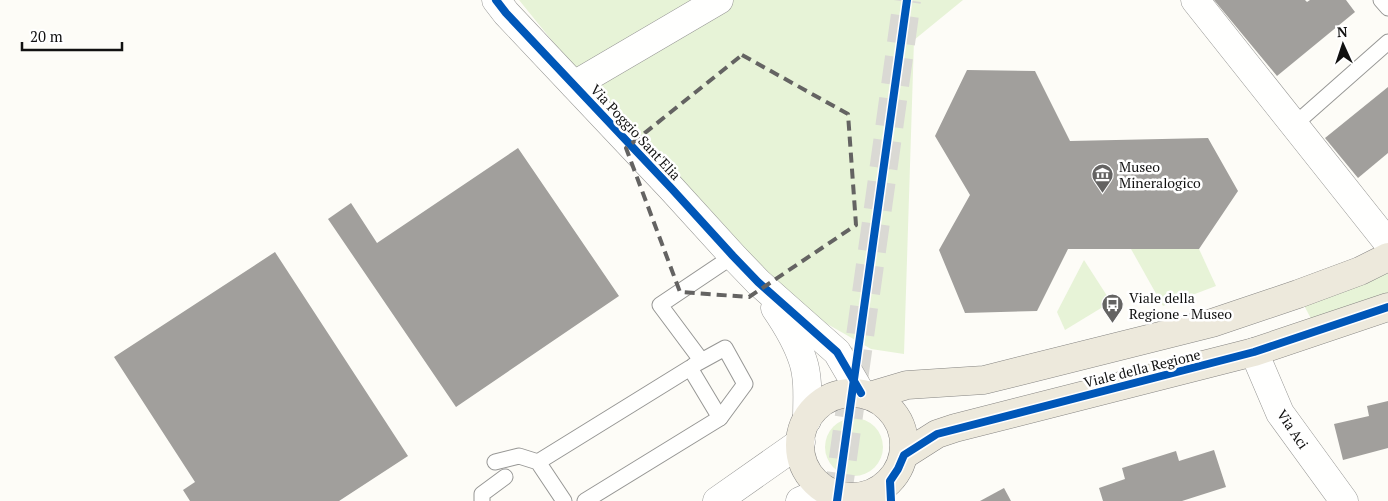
<svg xmlns="http://www.w3.org/2000/svg" width="1388" height="501" font-family="'PT Serif',serif">
	<style>
		.green { fill: #e7f3d7 }
		.building { fill: #a19f9c }
		.lines { fill: none; stroke-linecap: round; stroke-linejoin: round }
		.minor-tunnel { stroke: #dad9d4; stroke-width: 28; stroke-dasharray: 28 14; stroke-linecap: butt }
		.service-casing { stroke: #979795; stroke-width: 17 }
		.minor-casing { stroke: #979795; stroke-width: 29 }
		.tertiary-casing { stroke: #979795; stroke-width: 29 }
		.primary-casing { stroke: #858482; stroke-width: 29 }
		.service { stroke: #fffffe; stroke-width: 15 }
		.minor { stroke: #fffffe; stroke-width: 28 }
		.tertiary { stroke: #fffffe; stroke-width: 28 }
		.primary { stroke: #ede9dc; stroke-width: 28 }
		.cycleway-casing { stroke: #fff; stroke-width: 11 }
		.cycleway { stroke: #0057b8; stroke-width: 8 }
		.marked { fill: none; stroke: #646362; stroke-width: 4; stroke-dasharray: 10 6; stroke-linejoin: round }
		.labels { text-anchor: middle; dominant-baseline: central; stroke-width: 5; stroke-linejoin: round; paint-order: stroke }
		.street-label { font-size: 14px; fill: #111; stroke: #fff }
		.poi-label { font-size: 14px; fill: #111; stroke: #fff; text-anchor: start }
	</style>
	<rect width="100%" height="100%" fill="#fdfcf7"/>
	<g class="green">
		<polygon points="519,0 963,0 914,40 904,354 871,349 815,317 721,228 593,91"/>
		<polygon points="1131,249 1199,249 1216,286 1163,306"/>
		<polygon points="1388,256 1388,307 1317,330 1298,294"/>
		<polygon points="1084,260 1111,302 1065,330 1057,312"/>
		<circle cx="854" cy="447" r="29"/>
	</g>
	<g class="building">
		<polygon points="1214,0 1305,0 1307,2 1310,0 1346,0 1355,12 1277,76"/>
		<polygon points="967,70 1035,71 1070,141 1208,138 1238,191 1199,249 1068,249 1037,311 965,313 939,250 970,195 935,136"/>
		<polygon points="1388,87 1388,153 1358,178 1325,138"/>
		<polygon points="518,148 619,296 456,407 328,219 351,203 377,243"/>
		<polygon points="275,252 408,456 339,501 190,501 183,490 195,482 114,357"/>
		<polygon points="1388,401 1388,448 1343,460 1334,424 1369,416 1367,406"/>
		<polygon points="1214,450 1226,487 1182,501 1103,501 1099,488 1125,479 1122,468 1176,451 1179,461"/>
		<polygon points="1004,488 1011,501 980,501"/>
	</g>
	<g class="lines">
		<polyline class="minor-tunnel" points="837,501 907,0"/>
		<defs>
			<g id="service">
				<polyline points="1381,0 1388,8"/>
				<polyline points="1294,125 1388,42"/>
				<polyline points="701,360 660,305 733,256"/>
				<polyline points="694,365 725,348 745,384 720,418"/>
				<polyline points="495,462 519,456 538,462 564,501"/>
				<polyline points="538,462 690,368 720,418 585,501"/>
				<polyline points="482,501 482,494 505,477"/>
			</g>
			<g id="minor">
				<polyline points="496,0 506,13 672,189 733,256 758,282 837,352 861,393"/>
				<polyline points="1195,0 1388,243"/>
				<polyline points="574,85 719,0"/>
				<path d="M775,308C786,324 797,342 803,361C809,379 807,401 807,420"/>
				<polyline points="1254,352 1280,413 1344,501"/>
			</g>
			<g id="tertiary">
				<polyline points="717,501 801,442"/>
				<polyline points="800,501 825,490"/>
			</g>
			<g id="primary">
				<circle cx="852" cy="445" r="52"/>
				<polyline points="870,396 907,385 984,380 1212,323 1298,294 1360,271 1388,257"/>
				<polyline points="904,455 937,434 955,428 1254,352 1388,307"/>
			</g>
		</defs>
		<use href="#service" class="service-casing"/>
		<use href="#minor" class="minor-casing"/>
		<use href="#tertiary" class="tertiary-casing"/>
		<use href="#primary" class="primary-casing"/>
		<use href="#service" class="service"/>
		<use href="#minor" class="minor"/>
		<use href="#tertiary" class="tertiary"/>
		<use href="#primary" class="primary"/>
		<defs>
			<g id="cycleway">
				<polyline points="496,0 506,13 672,189 733,256 758,282 837,352 861,393"/>
				<polyline points="837,501 907,0"/>
				<polyline points="891,501 890,481 898,469 904,455 937,434 1254,352 1388,307"/>
			</g>
		</defs>
		<use href="#cycleway" class="cycleway-casing"/>
		<use href="#cycleway" class="cycleway"/>
	</g>
	<path class="marked" d="M742,55L848,114L856,225L749,297L680,292L626,148Z"/>
	<defs>
		<symbol id="museum-pin" viewBox="-11 -11 22 30"><path d="M0 17L-7.5 6A9.5 9.5 0 1 1 7.5 6Z" fill="#646362" stroke="#fff"/><path d="M0-6L6-3V-2H-6V-3ZM-5-1h2V3h-2ZM-1-1h2V3h-2ZM3-1h2V3H3ZM-6 4H6V6H-6Z" fill="#fff"/></symbol>
		<symbol id="bus-pin" viewBox="-11 -11 22 30"><path d="M0 17L-7.5 6A9.5 9.5 0 1 1 7.5 6Z" fill="#646362" stroke="#fff"/><path d="M-5-6H5V4H4V6H2V4H-2V6H-4V4H-5ZM-3.5-4V0h7V-4ZM-3.5 1.2v1.5H-2V1.2ZM2 1.2v1.5H3.5V1.2Z" fill="#fff"/></symbol>
	</defs>
	<g fill-rule="evenodd">
		<use href="#museum-pin" x="1090" y="162" width="25" height="34"/>
		<use href="#bus-pin" x="1100" y="292" width="25" height="34"/>
	</g>
	<g class="labels">
		<g class="street-label">
			<text transform="translate(636 132) rotate(47)">Via Poggio Sant'Elia</text>
			<text transform="translate(1142 368) rotate(-14)">Viale della Regione</text>
			<text transform="translate(1293 429) rotate(56)">Via Aci</text>
		</g>
		<g class="poi-label">
			<text x="1119" y="166">Museo<tspan x="1119" dy="16">Mineralogico</tspan></text>
			<text x="1129" y="297">Viale della<tspan x="1129" dy="16">Regione - Museo</tspan></text>
		</g>
	</g>
	<g transform="translate(1343 45) rotate(357)" stroke="#ffffff" stroke-width="4" paint-order="stroke">
	<path d="M0-4L9 19L0 12L-9 19Z" fill="#111111"/>
	<text y="-8" font-size="14" font-weight="bold" text-anchor="middle" fill="#111111">N</text>
	</g>
	<path d="M22 42v8h100v-8" fill="none" stroke="#111111" stroke-width="2.5"/>
	<text x="30" y="42" font-size="15" fill="#111111" stroke="#ffffff" stroke-width="4" paint-order="stroke">20 m</text>
</svg>
